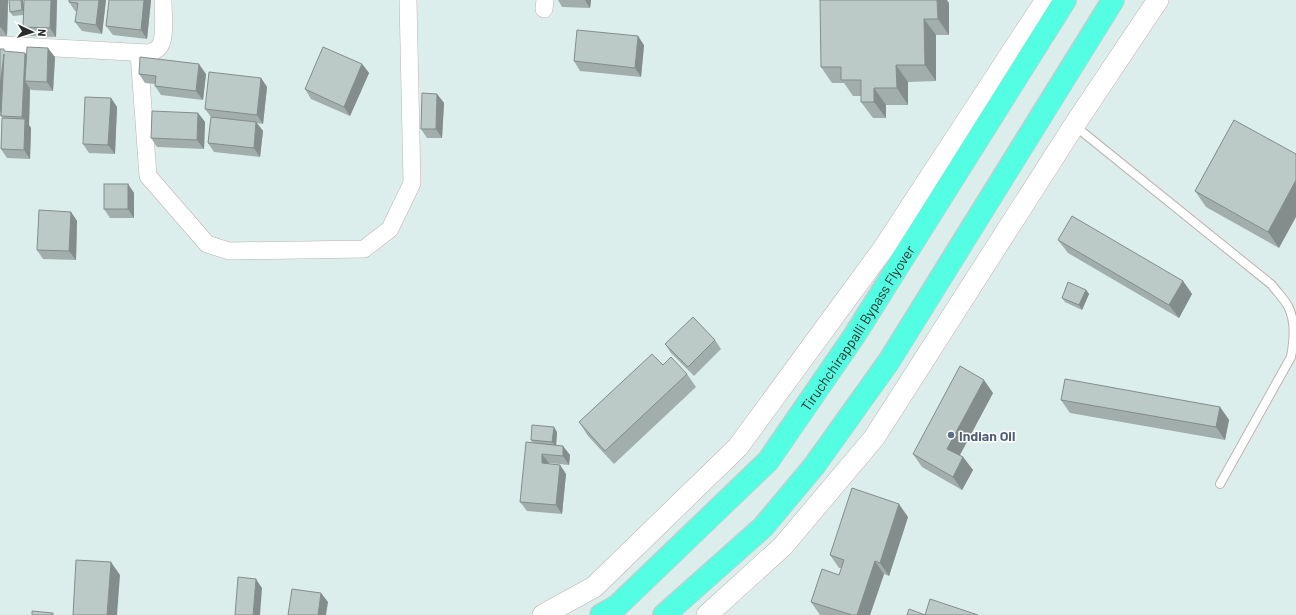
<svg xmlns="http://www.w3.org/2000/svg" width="1296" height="615" font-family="Barlow,sans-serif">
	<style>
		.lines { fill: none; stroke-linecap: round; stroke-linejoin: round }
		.service-casing { stroke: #c0b1b0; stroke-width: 10 }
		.minor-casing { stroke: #c0b1b0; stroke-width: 18 }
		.tertiary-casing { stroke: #c0b1b0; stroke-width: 22 }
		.trunk-casing { stroke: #ccc; stroke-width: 24 }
		.service { stroke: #fff; stroke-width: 8 }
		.minor { stroke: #fff; stroke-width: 17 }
		.tertiary { stroke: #fff; stroke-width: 21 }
		.trunk { stroke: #53fee3; stroke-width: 22 }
		.wall { fill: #a1aeab }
		.shaded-wall { fill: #838d8b }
		.building { fill: #bbcac7; stroke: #838d8b }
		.service-dot { fill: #5c6f8a; stroke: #fff; stroke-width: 1.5 }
		.labels { text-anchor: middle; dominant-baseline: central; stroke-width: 3; stroke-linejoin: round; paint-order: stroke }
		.street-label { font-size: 14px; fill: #2b2b2b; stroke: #fff }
		.service-label { font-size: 14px; font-weight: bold; fill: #4e5e75; stroke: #fff; text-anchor: start }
	</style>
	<rect width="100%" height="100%" fill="#dceeeb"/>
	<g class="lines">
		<defs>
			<path id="service" d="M1075,126L1272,285C1277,292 1284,299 1288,306C1296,322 1294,340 1291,357L1220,484"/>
			<g id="minor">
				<polyline points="544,9 545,0"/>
				<path d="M0,45L149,53C153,52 157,50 160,46C166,36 163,12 163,0"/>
				<polyline points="139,53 148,176 207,244 229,251 364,249 390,229 412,183 408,0"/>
			</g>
			<g id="tertiary">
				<polyline points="543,615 594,587 738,447 883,249 1046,0"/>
				<polyline points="707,615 783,546 874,438 1075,124 1158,0"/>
			</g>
			<g id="trunk">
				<path id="s1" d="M601,615L617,606L768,461L854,336L1065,0"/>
				<polyline points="664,615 763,527 814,466 889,361 1113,0"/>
			</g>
		</defs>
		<use href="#service" class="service-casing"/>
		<use href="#minor" class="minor-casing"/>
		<use href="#tertiary" class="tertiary-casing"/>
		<use href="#trunk" class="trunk-casing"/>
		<use href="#service" class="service"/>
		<use href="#minor" class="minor"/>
		<use href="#tertiary" class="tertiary"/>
		<use href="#trunk" class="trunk"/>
	</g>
	<g class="wall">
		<polygon points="0,0 8,0 7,36 0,36"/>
		<polygon points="24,0 57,0 56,37 29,36 23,27 23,15 13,16 10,12 24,3"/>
		<polygon points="69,0 106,0 102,34 82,31 75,22 77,11 75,11 69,2"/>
		<polygon points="109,0 151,0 147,39 113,35 106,26"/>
		<polygon points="558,0 591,0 590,8 562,7"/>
		<polygon points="949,3 949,35 936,35 936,81 908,82 908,105 886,105 886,118 873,118 861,102 861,96 853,96 844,83 832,83 821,67"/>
		<polygon points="644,45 641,77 580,71 574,61"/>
		<polygon points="0,49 6,52 55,57 53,91 31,90 30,89 29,125 31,128 30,159 7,158 1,149 3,118 1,116 0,116"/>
		<polygon points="362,64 369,73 350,116 311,99 305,89"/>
		<polygon points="139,74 206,74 203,100 161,95 155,86 155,84 145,83"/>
		<polygon points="261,78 267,87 263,124 257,123 263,131 260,157 214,152 208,143 211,117 205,109"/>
		<polygon points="437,94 444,103 442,138 427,138 421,129"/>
		<polygon points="111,98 117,107 115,154 89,153 83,144"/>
		<polygon points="198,113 205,122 204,149 157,147 151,138"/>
		<polygon points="1234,120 1279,248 1206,207 1195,191"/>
		<polygon points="128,184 134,193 134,218 110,218 104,209"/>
		<polygon points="71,212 77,221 76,260 43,259 37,250"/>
		<polygon points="1058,240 1183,281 1192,294 1179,318 1068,253"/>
		<polygon points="1086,290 1089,294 1082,310 1065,302 1062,298"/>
		<polygon points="715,340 721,349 694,376 671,353 665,344"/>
		<polygon points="663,365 687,374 696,387 614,464 588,436 579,422"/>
		<polygon points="993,393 960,455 963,457 973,470 962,490 922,467 913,454"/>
		<polygon points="1061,400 1220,407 1229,420 1225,440 1070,413"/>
		<polygon points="557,432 556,445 570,455 569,465 549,463 549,464 560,465 566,474 562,514 527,511 520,502 533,443 531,440"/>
		<polygon points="908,517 889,576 884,574 870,615 820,615 811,602 839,575 842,568 839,568 830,555"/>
	</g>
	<g class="shaded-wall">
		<polygon points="1,0 8,0 7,36 1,27"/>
		<polygon points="21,0 23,0 25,15 22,10"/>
		<polygon points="51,0 57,0 56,37 50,28"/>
		<polygon points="99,0 106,0 102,34 96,25"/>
		<polygon points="144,0 151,0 147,39 141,30"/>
		<polygon points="585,0 591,0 590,8"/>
		<polygon points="937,0 947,0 949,3 949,35 938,19"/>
		<polygon points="924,19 936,35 936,81 925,65"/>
		<polygon points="638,36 644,45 641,77 635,68"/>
		<polygon points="48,48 55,57 53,91 47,82"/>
		<polygon points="25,53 32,62 25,81 30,89 29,125 31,128 30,159 24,150 25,121 22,117"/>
		<polygon points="4,54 4,116 0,111 0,87"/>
		<polygon points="199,64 206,74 203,100 196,91"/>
		<polygon points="362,64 369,73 350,116 344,107"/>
		<polygon points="896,65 908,82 908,105 897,88"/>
		<polygon points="261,78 267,87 263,124 257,115"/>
		<polygon points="874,88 886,105 886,118 874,102"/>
		<polygon points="437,94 444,103 442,138 436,129"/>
		<polygon points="111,98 117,107 115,154 108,145"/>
		<polygon points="198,113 205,122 204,149 197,140"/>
		<polygon points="256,122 263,131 260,157 254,148"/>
		<polygon points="1296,180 1296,217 1279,248 1268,232"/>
		<polygon points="128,184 134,193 134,218 128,209"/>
		<polygon points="71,212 77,221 76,260 69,251"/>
		<polygon points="1183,281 1192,294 1179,318 1169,305"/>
		<polygon points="1086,290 1089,294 1082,310 1079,305"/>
		<polygon points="984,380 993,393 956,462 947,449"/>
		<polygon points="1220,407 1229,420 1225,440 1216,427"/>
		<polygon points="554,427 557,432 556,447 552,442"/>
		<polygon points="563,446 570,455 569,465 563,456"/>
		<polygon points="542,454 549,463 548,472 542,463"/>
		<polygon points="963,457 973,470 962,490 953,477"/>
		<polygon points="560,465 566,474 562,514 556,505"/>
		<polygon points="899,504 908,517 889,576 880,563"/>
		<polygon points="875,561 884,574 870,615 857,615"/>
		<polygon points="111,562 120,575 117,615 107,615"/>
		<polygon points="256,579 262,588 260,615 253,615"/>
		<polygon points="321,593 328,602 326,615 318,615"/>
	</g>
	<g class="building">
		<rect x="0" y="0" width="1" height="27"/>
		<polygon points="9,0 21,0 22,10 10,12"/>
		<polygon points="24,0 51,0 50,28 23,27"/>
		<polygon points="69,0 99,0 96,25 75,22 78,3 69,2"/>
		<polygon points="109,0 144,0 141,30 106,26"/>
		<polygon points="820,0 937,0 938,19 924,19 925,65 896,65 897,88 874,88 874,102 861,102 861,80 841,80 841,67 821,67"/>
		<polygon points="577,30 638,36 635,68 574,61"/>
		<polygon points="27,47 48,48 47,82 25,81"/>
		<polygon points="323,47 362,64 344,107 305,89"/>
		<polygon points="0,49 4,49 4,51 25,53 22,117 1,116 4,54 0,87"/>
		<polygon points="140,57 199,64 196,91 155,86 156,76 139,74"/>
		<polygon points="209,72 261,78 257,115 205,109"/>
		<polygon points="422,93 437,94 436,129 421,129"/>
		<polygon points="85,97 111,98 108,145 83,144"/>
		<polygon points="152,111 198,113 197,140 151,138"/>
		<polygon points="211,117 256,122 254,148 208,143"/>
		<polygon points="2,118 25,119 24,150 1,149"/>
		<polygon points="1234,120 1296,154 1296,180 1268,232 1195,191"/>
		<rect x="104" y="184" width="24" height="25"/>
		<polygon points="39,210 71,212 69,251 37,250"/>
		<polygon points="1072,216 1183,281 1169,305 1058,240"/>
		<polygon points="1068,282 1086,290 1079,305 1062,298"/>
		<polygon points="693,317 715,340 688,367 665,344"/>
		<polygon points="652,354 663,365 671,357 687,374 605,451 579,422"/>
		<polygon points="960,366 984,380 947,449 963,457 953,477 913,454"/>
		<polygon points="1065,379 1220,407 1216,427 1061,400"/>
		<polygon points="532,425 554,427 552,442 531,440"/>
		<polygon points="526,442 563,446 563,456 542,454 542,463 560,465 556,505 520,502"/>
		<polygon points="852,488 899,504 880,563 875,561 857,615 852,615 811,602 822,569 839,575 844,560 830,555"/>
		<polygon points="76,560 111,562 107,615 73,615"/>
		<polygon points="238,577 256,579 253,615 235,615"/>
		<polygon points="292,589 321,593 318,615 288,615"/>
		<polygon points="930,599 978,615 907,615 909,609 925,615"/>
		<polygon points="32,611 53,613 53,615 32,615"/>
	</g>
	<circle class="service-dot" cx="951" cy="435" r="4"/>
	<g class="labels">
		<g class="street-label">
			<text stroke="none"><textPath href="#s1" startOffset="388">Tiruchchirappalli Bypass Flyover</textPath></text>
		</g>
		<g class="service-label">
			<text x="959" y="435">Indian Oil</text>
		</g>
	</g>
	<g transform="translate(32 32) rotate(94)" stroke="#ffffff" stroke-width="3" paint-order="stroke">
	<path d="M0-3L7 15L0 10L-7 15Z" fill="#2b2b2b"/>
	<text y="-6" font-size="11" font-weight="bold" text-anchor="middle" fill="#2b2b2b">N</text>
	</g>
</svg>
